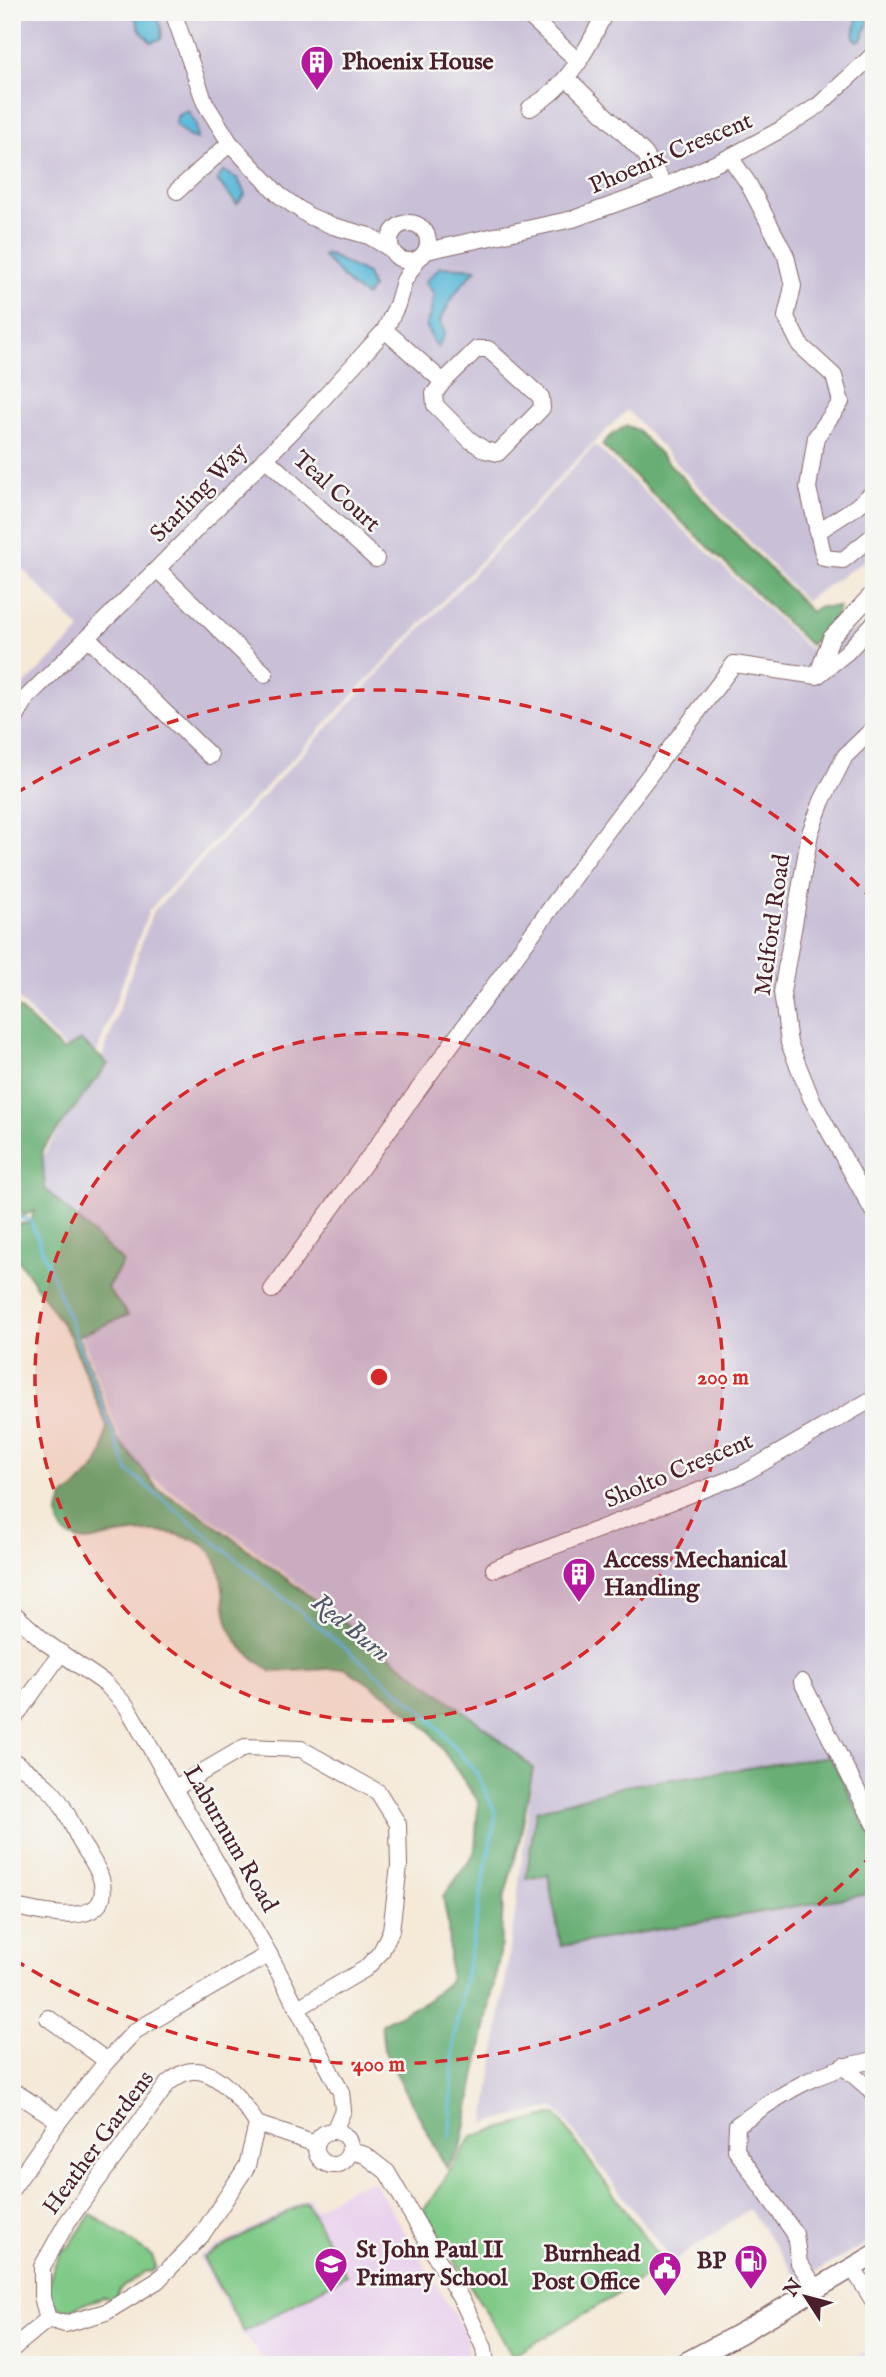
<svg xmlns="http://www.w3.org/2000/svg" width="886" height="2377" font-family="'IM FELL English',serif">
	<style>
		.built { fill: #e9d2ed }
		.industrial { fill: #c9bfd7 }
		.green { fill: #80ca88; stroke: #65745a; stroke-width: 2 }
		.forest { fill: #68ae74; stroke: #596650; stroke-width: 2 }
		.water { fill: #5bbad9; stroke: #526c82; stroke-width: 2 }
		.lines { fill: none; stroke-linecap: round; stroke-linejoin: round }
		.stream { stroke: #5bbad9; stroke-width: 3.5 }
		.minor-casing { stroke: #866667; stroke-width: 18 }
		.major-casing { stroke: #866667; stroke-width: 22 }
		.minor { stroke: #fff; stroke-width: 16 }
		.major { stroke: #fff; stroke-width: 19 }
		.ring { fill: none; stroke: #d62828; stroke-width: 3.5; stroke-dasharray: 12 9 }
		.labels { text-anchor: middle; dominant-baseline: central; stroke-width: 5; stroke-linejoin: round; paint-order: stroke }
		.poi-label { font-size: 24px; font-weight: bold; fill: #4a1f2b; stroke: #f6f6f2; text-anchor: start }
		.street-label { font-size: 24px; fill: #4a1f2b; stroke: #f6f6f2 }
		.water-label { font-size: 26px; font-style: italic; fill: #505568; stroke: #f6f6f2 }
		.centre { fill: #d62828; stroke: #f6f6f2; stroke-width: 3.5 }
		.ring-label { font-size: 21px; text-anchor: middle; font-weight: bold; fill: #d62828; stroke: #f6f6f2; stroke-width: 5; stroke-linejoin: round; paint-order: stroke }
	</style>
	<rect width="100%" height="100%" fill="#f6f6f2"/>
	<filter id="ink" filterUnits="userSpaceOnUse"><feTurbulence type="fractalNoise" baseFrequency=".0143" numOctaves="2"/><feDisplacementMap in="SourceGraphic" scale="14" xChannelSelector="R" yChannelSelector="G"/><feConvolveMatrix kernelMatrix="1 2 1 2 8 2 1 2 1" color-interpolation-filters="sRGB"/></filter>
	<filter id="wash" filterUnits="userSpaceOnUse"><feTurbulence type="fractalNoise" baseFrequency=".00686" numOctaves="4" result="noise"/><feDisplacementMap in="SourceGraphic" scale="28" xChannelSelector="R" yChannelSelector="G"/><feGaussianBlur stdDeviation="1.57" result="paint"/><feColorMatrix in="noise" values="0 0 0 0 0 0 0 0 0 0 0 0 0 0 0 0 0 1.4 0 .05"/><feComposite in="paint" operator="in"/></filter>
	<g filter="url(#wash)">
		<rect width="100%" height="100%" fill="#f5e9d7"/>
		<g class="built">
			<polygon points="374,2181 464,2331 471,2365 268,2365 242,2332 198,2257 309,2198 315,2209 352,2187"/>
			<polygon points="874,2346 874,2365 843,2365"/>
		</g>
		<g class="industrial">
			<polygon points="12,12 871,12 874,15 874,554 805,601 627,410 584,452 149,910 89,1074 12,993 12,697 81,630 12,558"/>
			<polygon points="595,445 809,649 874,621 874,2239 800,2281 749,2209 673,2262 555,2107 485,2123 516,1907 533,1769 248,1545 129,1461 25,1185 100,1064 152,913"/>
		</g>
		<g class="green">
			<polygon points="556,2114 665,2266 513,2356 424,2210 473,2136"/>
			<polygon points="306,2202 346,2275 244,2332 203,2258"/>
			<path d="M91,2214L152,2256L155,2267L151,2272L146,2271L119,2290L117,2296L111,2299L103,2297C93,2302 77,2303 70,2311C35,2303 51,2271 62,2250L68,2248Z"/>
		</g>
		<g class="forest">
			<polygon points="626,426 637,430 811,612 818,607 839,607 835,619 810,645 602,445 611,435"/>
			<path d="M12,1002L63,1051L80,1040L108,1064L42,1150L45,1189L123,1262L107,1288L128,1315L78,1336L117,1438L158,1489L200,1514L487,1729L533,1768L520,1839L503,1902L500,1953L461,2148L447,2169L384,2050L381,2024L428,2000L450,1981L448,1924L443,1897L475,1853L478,1801L429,1730L392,1699L345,1668L272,1672C259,1662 242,1651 234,1636C217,1608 232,1562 200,1543C173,1528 141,1531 111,1536C103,1537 93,1541 85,1541C78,1540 71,1537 65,1534L59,1523L58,1512L64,1496L74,1490L96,1467L103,1453L107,1426L70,1336L12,1251V1218L16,1224L31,1223L34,1211L23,1216L12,1190Z"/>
			<polygon points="830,1756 874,1842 874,1893 561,1946 548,1875 526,1879 536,1811 624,1786"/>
		</g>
		<g class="water">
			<path d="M136,12H151C159,19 163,29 161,39L151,42C142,33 135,25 136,12Z"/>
			<polygon points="858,12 867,12 868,24 861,40 857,41 854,37"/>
			<polygon points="188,111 196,124 197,139 188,136 175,124 178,115"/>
			<polygon points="224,171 238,179 245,194 237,204 217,180"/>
			<polygon points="327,254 367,274 372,288 366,296 352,287 323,256"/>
			<path d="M440,267L476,269C457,289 452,297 440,321L445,332L438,347L433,342L426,325L431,312L434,294L425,282Z"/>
		</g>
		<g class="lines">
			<polyline class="stream" points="12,1208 15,1216 31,1221 33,1226 128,1471 426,1714 476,1772 496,1814 454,2037 450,2137"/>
		</g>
	</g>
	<g filter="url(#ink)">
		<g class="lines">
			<defs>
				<g id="minor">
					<polyline points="173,12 205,103 230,143 279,195 309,216 333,226 369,236 391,249"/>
					<polyline points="525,12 579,62"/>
					<polyline points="568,79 645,154 665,186"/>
					<path d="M530,108C568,86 587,51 605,12"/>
					<polyline points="730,157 748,183 786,256 793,286 786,317 800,345 834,376 841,402 816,437 808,488 824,558 843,560 874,535"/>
					<polyline points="177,191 230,143"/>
					<circle cx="409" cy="242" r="19"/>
					<polyline points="426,251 573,219 665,186 730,157 780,130 819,105 874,54"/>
					<polyline points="385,330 443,382 434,394 435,405 470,440 485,450 498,453 542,408 541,397 488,349 477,349 443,382"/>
					<polyline points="265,458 376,559"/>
					<polyline points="817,532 856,507 874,492"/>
					<polyline points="157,569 265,674"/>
					<polyline points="88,638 210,756"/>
					<polyline points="818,673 831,638 874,592"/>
					<polyline points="12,725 27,697 157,569 308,415 360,358 385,330 397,305 404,281 417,260"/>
					<polyline points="874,728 845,756 822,801 810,833 782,992 789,1043 811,1098 874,1213"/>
					<polyline points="272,1290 607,831 734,664 817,676 847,652 874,623"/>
					<polyline points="494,1569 741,1475 874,1398"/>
					<polyline points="12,1612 45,1642 106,1684 127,1707 269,1954 341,2092 343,2110 334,2131"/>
					<polyline points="802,1682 874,1824"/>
					<polyline points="12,1721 61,1653"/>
					<path d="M12,1760C25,1769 39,1779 50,1790C63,1802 72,1825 80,1841C87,1853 100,1869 102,1883C111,1931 37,1912 12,1906"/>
					<polyline points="175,1788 245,1747 301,1749 378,1792 398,1824 399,1866 391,1930 381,1952 365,1969 298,2008"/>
					<polyline points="48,2018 107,2061"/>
					<polyline points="843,2066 874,2093"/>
					<polyline points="12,2090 59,2121"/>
					<path d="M257,2124C245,2105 218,2069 193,2071C183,2071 175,2078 168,2083L66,2224L42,2267V2297L48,2319L65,2324L106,2312L157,2281L201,2236L247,2166L257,2124L310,2142H317"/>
					<circle cx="333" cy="2148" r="17"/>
					<polyline points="350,2151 365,2155 387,2172 465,2306 484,2348 486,2365"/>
					<polyline points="12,2189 59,2121 107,2061 135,2031 269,1954"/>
					<polyline points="852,2267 874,2302"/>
					<path d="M816,2288L799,2263L795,2234L736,2150L737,2125C783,2093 817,2070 874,2060"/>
					<polyline points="12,2349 48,2319"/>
				</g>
				<polyline id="major" points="681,2365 741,2333 874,2255"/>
			</defs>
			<use href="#minor" class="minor-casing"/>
			<use href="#major" class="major-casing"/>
			<use href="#minor" class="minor"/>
			<use href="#major" class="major"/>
		</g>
	</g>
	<circle cx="379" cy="1377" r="344" fill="#d62828" fill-opacity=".12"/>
	<g class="ring">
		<circle cx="379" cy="1377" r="344"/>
		<path d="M873 1854A687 687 0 0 1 15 1960M15 794A687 687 0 0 1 873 900"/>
	</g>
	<defs>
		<symbol id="building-pin" viewBox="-11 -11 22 30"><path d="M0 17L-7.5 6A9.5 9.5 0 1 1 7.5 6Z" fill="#b5179e" stroke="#f6f6f2"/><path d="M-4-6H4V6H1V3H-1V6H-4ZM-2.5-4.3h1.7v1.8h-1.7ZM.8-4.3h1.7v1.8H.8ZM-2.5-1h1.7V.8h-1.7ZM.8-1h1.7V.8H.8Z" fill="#fff"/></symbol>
		<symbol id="fuel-pin" viewBox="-11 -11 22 30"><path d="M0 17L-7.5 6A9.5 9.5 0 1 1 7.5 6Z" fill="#b5179e" stroke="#f6f6f2"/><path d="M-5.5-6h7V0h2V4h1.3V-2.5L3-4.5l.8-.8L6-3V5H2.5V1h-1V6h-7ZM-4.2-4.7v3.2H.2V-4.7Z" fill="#fff"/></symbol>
		<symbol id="school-pin" viewBox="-11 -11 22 30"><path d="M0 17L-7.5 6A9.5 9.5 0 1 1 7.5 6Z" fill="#b5179e" stroke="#f6f6f2"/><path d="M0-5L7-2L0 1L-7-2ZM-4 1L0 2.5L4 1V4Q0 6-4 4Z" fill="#fff"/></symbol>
		<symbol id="civic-pin" viewBox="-11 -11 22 30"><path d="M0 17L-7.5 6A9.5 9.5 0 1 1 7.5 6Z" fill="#b5179e" stroke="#f6f6f2"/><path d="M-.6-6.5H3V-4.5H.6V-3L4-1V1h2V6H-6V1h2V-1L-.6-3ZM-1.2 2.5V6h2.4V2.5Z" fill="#fff"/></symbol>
	</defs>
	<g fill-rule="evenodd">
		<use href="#building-pin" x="298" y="43" width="38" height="52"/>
		<use href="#building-pin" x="560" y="1555" width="38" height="52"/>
		<use href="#fuel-pin" x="732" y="2242" width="38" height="52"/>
		<use href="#school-pin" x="312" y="2245" width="38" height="52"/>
		<use href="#civic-pin" x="646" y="2249" width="38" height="52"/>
	</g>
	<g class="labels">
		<g class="poi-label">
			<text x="342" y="62">Phoenix House</text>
			<text x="604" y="1560">Access Mechanical<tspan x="604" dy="28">Handling</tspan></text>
			<text x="356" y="2250">St John Paul II<tspan x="356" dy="28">Primary School</tspan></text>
			<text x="640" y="2254" text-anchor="end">Burnhead<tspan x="640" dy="28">Post Office</tspan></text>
			<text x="726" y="2261" text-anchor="end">BP</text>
		</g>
		<g class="street-label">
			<text transform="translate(671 154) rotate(-23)">Phoenix Crescent</text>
			<text transform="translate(336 492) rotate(42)">Teal Court</text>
			<text transform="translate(199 493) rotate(-46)">Starling Way</text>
			<text transform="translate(773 925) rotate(-82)">Melford Road</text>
			<text transform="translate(679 1471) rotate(-23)">Sholto Crescent</text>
			<text transform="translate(230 1839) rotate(60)">Laburnum Road</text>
			<text transform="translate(99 2143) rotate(-54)">Heather Gardens</text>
		</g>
		<g class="water-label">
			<text transform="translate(351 1628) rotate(39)">Red Burn</text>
		</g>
	</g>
	<circle cx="379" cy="1377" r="10" class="centre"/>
	<g class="ring-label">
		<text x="723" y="1384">200 m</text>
		<text x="379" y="2071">400 m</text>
	</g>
	<rect width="886" height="2377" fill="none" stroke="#f6f6f2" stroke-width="42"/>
	<g transform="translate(806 2297) rotate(306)" stroke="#f6f6f2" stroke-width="5" paint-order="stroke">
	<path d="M0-5L12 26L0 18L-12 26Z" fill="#4a1f2b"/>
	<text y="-10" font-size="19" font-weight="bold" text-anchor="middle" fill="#4a1f2b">N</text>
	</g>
</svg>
